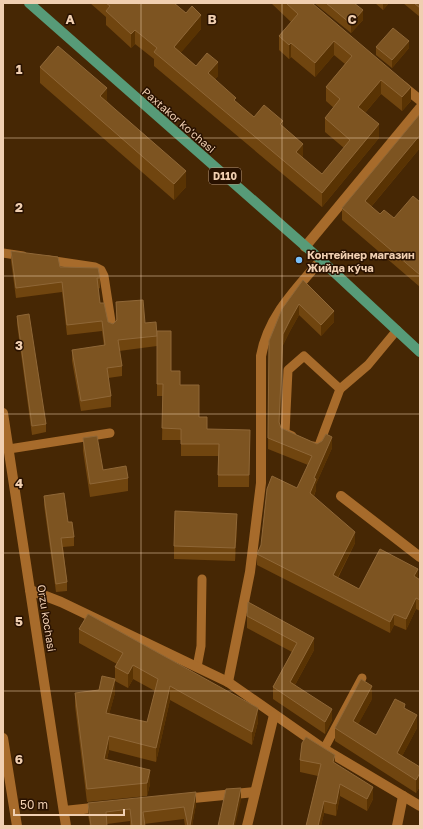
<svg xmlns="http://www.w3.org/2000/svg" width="423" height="829" font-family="'Golos Text',sans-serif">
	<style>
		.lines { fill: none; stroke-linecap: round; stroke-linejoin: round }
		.lane { stroke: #a76b2b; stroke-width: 9 }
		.street { stroke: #a76b2b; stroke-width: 10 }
		.secondary { stroke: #a76b2b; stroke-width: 10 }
		.primary { stroke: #579b78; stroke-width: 10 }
		.wall { fill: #70450f }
		.shaded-wall { fill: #593303 }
		.building { fill: #7d5421; stroke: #8f6737 }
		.grid { fill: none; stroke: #f0cfb1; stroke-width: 1; stroke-opacity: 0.55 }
		.poi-dot { fill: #78bff8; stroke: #281100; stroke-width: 1.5 }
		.labels { text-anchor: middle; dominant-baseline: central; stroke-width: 3; stroke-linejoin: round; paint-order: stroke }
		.shield { fill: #281100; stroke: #b4967c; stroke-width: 1 }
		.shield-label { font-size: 10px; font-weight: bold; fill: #f0cfb1 }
		.street-label { font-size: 11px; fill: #f0cfb1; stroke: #281100 }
		.poi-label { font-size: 11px; font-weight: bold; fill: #f0cfb1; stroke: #281100; text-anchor: start }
		.grid-label { font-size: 13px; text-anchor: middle; font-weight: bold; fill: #f0cfb1; stroke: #281100; stroke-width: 3; stroke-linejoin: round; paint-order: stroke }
	</style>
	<rect width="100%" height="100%" fill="#462704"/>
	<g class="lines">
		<g class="lane">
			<polyline points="3,253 23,256"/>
			<polyline points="48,260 95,267 101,270 104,276 112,328"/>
			<polyline points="292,436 285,433 288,370 304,356 340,389 368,365 397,330"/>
			<polyline points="313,446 318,448 340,389"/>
			<polyline points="9,449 110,433"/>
			<polyline points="197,667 201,646 202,579"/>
			<polyline points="324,749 362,678"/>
		</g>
		<g class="street">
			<polyline points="400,84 420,100"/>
			<polyline points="305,247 420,108"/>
			<polyline points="341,496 420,557"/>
			<polyline points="30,590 61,602 228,682 324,749 420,806"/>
			<path d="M228,682L250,572L261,483V356C268,317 295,290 321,260"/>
			<polyline points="3,738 17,826"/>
			<polyline points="183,799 255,792"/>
			<polyline points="64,811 102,807"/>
			<polyline points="247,826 274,715"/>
			<polyline points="397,826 403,796"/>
		</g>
		<polyline class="secondary" points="3,413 66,826"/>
		<polyline class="primary" points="29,3 321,260 420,352"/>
	</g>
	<g class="wall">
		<polygon points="90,3 137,3 139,4 201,29 180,53 196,66 218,76 215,79 236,102 254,117 283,126 303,158 322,174 344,148 325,132 325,118 334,108 326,101 326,87 345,64 334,55 315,77 291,57 289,59 279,50 279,36 291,22 271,3 312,3 411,101 402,111 381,94 365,113 379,138 322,207 154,66 154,59 135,44 131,48 106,25 106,17"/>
		<polygon points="314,3 354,3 363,20 351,33"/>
		<polygon points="375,3 389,3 383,10"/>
		<polygon points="403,3 420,3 420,17"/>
		<polygon points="376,47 409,48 392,68 376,55"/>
		<polygon points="40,67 107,101 186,187 174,200 40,83"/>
		<polygon points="420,148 371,207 380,214 394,218 420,202 420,287 342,220 342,208"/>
		<polygon points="11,251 60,267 100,278 100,288 98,289 100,303 108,322 113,324 116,321 116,302 145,323 157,336 157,346 119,351 122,366 122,376 108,378 111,396 111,407 81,411 72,361 72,350 104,346 102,331 67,335 62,292 16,298 11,261"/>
		<polygon points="303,280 334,322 321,336 299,315 290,331 283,345 280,424 281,428 317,444 332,448 316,484 316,490 314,496 355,543 338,578 359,589 418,578 420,580 420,611 416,609 406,630 394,625 390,633 257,565 257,554 297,488 308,465 268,449 269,341"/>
		<polygon points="17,316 46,424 46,432 32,435 17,324"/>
		<polygon points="157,331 171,371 180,385 199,417 207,429 250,430 249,487 218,487 218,456 181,456 181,440 162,440 163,396 157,396"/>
		<polygon points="83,438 103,470 128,478 128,491 90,497 83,451"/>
		<polygon points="44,496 68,522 74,537 74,546 63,547 67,582 67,591 56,592 44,505"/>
		<polygon points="237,527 235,561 174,559 174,546"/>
		<polygon points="247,616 314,650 295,685 332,720 325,734 273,699 273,687 292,652 247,628"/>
		<polygon points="79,629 258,722 252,745 170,700 156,762 109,750 107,759 150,784 147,796 87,802 75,706 75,693 115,693 109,714 147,722 155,691 133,679 128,688 115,681 115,667 117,664 79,643"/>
		<polygon points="372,699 358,724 376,735 405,708 417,728 402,756 420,767 420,786 416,793 335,741 335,728"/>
		<polygon points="300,760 335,764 373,799 367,811 340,796 336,816 324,813 321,826 306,826 318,776 300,772"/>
		<polygon points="88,803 196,804 192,826 185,826 184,819 144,824 145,826 130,826 130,821 107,824 107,826 90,826 88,815"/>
	</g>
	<g class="shaded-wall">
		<polygon points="383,3 389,3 383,10"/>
		<polygon points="363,10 363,20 351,33 351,24"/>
		<polygon points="201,15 201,29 174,61 174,47"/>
		<polygon points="135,30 135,44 131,48 131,34"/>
		<polygon points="334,41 334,55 315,77 315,63"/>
		<polygon points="409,41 409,48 392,68 392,60"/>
		<polygon points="291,43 291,57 289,59 289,45"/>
		<polygon points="218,62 218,76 208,87 208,73"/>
		<polygon points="381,80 381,94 358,121 358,107"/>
		<polygon points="411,87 411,101 402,111 402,97"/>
		<polygon points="107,88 107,105 100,96"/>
		<polygon points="283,121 283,135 280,124"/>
		<polygon points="379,124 379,138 322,207 322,193"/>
		<polygon points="420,135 420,148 365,214 365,201"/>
		<polygon points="303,144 303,158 296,152"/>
		<polygon points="186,171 186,187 174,200 174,184"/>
		<polygon points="299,304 299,315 290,331 283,345 279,433 283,334 290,320"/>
		<polygon points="334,311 334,322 321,336 321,325"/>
		<polygon points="332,437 332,448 316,484 316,490 310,504 310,493 314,478"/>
		<polygon points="237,514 237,527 235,561 235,548"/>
		<polygon points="355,532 355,543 333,586 333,575"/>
		<polygon points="418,569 418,580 414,576"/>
		<polygon points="416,598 416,609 406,630 406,619"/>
		<polygon points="394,614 394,625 390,633 390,622"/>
		<polygon points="314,638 314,650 290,694 290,682"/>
		<polygon points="133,665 133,679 128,688 128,674"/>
		<polygon points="115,679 115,693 106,726 106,713"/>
		<polygon points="170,686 170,700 156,762 156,748"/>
		<polygon points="372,686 372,699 353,734 353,721"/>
		<polygon points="258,708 258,722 252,745 252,732"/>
		<polygon points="332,709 332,720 325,734 325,722"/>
		<polygon points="417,715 417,728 397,766 397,753"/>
		<polygon points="109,736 109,750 104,772 104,759"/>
		<polygon points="335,755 335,767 333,762"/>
		<polygon points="150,770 150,784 147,796 147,783"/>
		<polygon points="420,773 420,786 416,793 416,780"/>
		<polygon points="340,784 340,796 336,816 336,804"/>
		<polygon points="373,787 373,799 367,811 367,799"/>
		<polygon points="241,788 241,800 235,826 233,826"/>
		<polygon points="196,792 196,804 192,826 190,826"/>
		<polygon points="324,801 324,813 321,826 318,826"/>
	</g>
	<g class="building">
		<polygon points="106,3 137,3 139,4 140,3 174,3 186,13 192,6 201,15 174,47 196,66 207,53 218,62 208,73 236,98 234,100 254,117 264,105 283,121 280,124 303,144 296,152 322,174 350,140 325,118 340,99 326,87 352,56 334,41 315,63 291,43 289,45 279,36 298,14 286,3 312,3 411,87 402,97 381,80 358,107 379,124 322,193 154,52 157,48 135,30 131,34 106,11 110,6"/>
		<polygon points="326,3 354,3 363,10 351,24"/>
		<polygon points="414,3 420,3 420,8"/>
		<polygon points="393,28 409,41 392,60 376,47"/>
		<polygon points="58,46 107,88 100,96 186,171 174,184 40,67"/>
		<polygon points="420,114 420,135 365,201 380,214 384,210 394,218 413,196 420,202 420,275 342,208"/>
		<polygon points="11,251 58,257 60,267 98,268 100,278 97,278 100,303 104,303 108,322 113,324 117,320 116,302 143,300 145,323 156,322 157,336 118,340 122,366 107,368 111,396 81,401 72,350 105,345 102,321 67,325 62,282 16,288"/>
		<polygon points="303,280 334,311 321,325 299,304 290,320 283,334 279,422 281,428 317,444 322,441 326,434 332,437 314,478 316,479 310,493 355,532 333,575 359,589 380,549 418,569 414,576 420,580 420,600 416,598 406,619 394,614 390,622 257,554 261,545 267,489 272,476 297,488 312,456 268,438 269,341 282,309"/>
		<polygon points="29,314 46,424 32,426 17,316"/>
		<polygon points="157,331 171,331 171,371 180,371 180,385 199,385 199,417 207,417 207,429 250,430 249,475 218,475 219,444 181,444 181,429 162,428 163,384 157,384"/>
		<polygon points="97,436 103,470 126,466 128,478 90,484 83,438"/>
		<polygon points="64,493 68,522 72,522 74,537 61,538 67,582 56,584 44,496"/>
		<polygon points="175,511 237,514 235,548 174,546"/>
		<polygon points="248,602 314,638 290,682 332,709 325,722 273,687 297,643 247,616"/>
		<polygon points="88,614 258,708 252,732 170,686 156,748 109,736 104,759 150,770 147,783 87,789 75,693 99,690 102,676 115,679 106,713 147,722 158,679 133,665 128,674 115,667 123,653 79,629"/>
		<polygon points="361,679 372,686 353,721 376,735 395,699 405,704 404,708 417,715 397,753 420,767 420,773 416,780 335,728"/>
		<polygon points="306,737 335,755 333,762 373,787 367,799 340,784 336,804 324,801 318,826 306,826 321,764 300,760 302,743"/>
		<polygon points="241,788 233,826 218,826 226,789"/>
		<polygon points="196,792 190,826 188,826 184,807 143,812 145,826 132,826 130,809 106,812 107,826 91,826 88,803"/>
	</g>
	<path class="grid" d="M141,3V826M282,3V826M3,138H420M3,276H420M3,414H420M3,553H420M3,691H420"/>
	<circle class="poi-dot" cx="299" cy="260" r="4"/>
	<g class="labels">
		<rect class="shield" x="209" y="168" width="32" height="16" rx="3"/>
		<g class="shield-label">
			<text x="225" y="176">D110</text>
		</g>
		<g class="street-label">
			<text transform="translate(179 120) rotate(41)">Paxtakor koʻchasi</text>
			<text transform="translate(47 618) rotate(81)">Orzu kochasi</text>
		</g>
		<g class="poi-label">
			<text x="307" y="254">Контейнер магазин<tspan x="307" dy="13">Жийда ку́ча</tspan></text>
		</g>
	</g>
	<g class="grid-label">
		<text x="70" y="24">A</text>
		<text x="212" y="24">B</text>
		<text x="352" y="24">C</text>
		<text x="19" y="74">1</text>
		<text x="19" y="212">2</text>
		<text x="19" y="350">3</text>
		<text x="19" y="488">4</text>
		<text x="19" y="626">5</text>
		<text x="19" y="764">6</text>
	</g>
	<rect width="423" height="829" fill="none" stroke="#f0cfb1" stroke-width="8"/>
	<path d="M14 809v6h110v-6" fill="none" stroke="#f0cfb1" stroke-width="2"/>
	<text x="20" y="809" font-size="12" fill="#f0cfb1" stroke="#281100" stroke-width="3" paint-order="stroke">50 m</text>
</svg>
